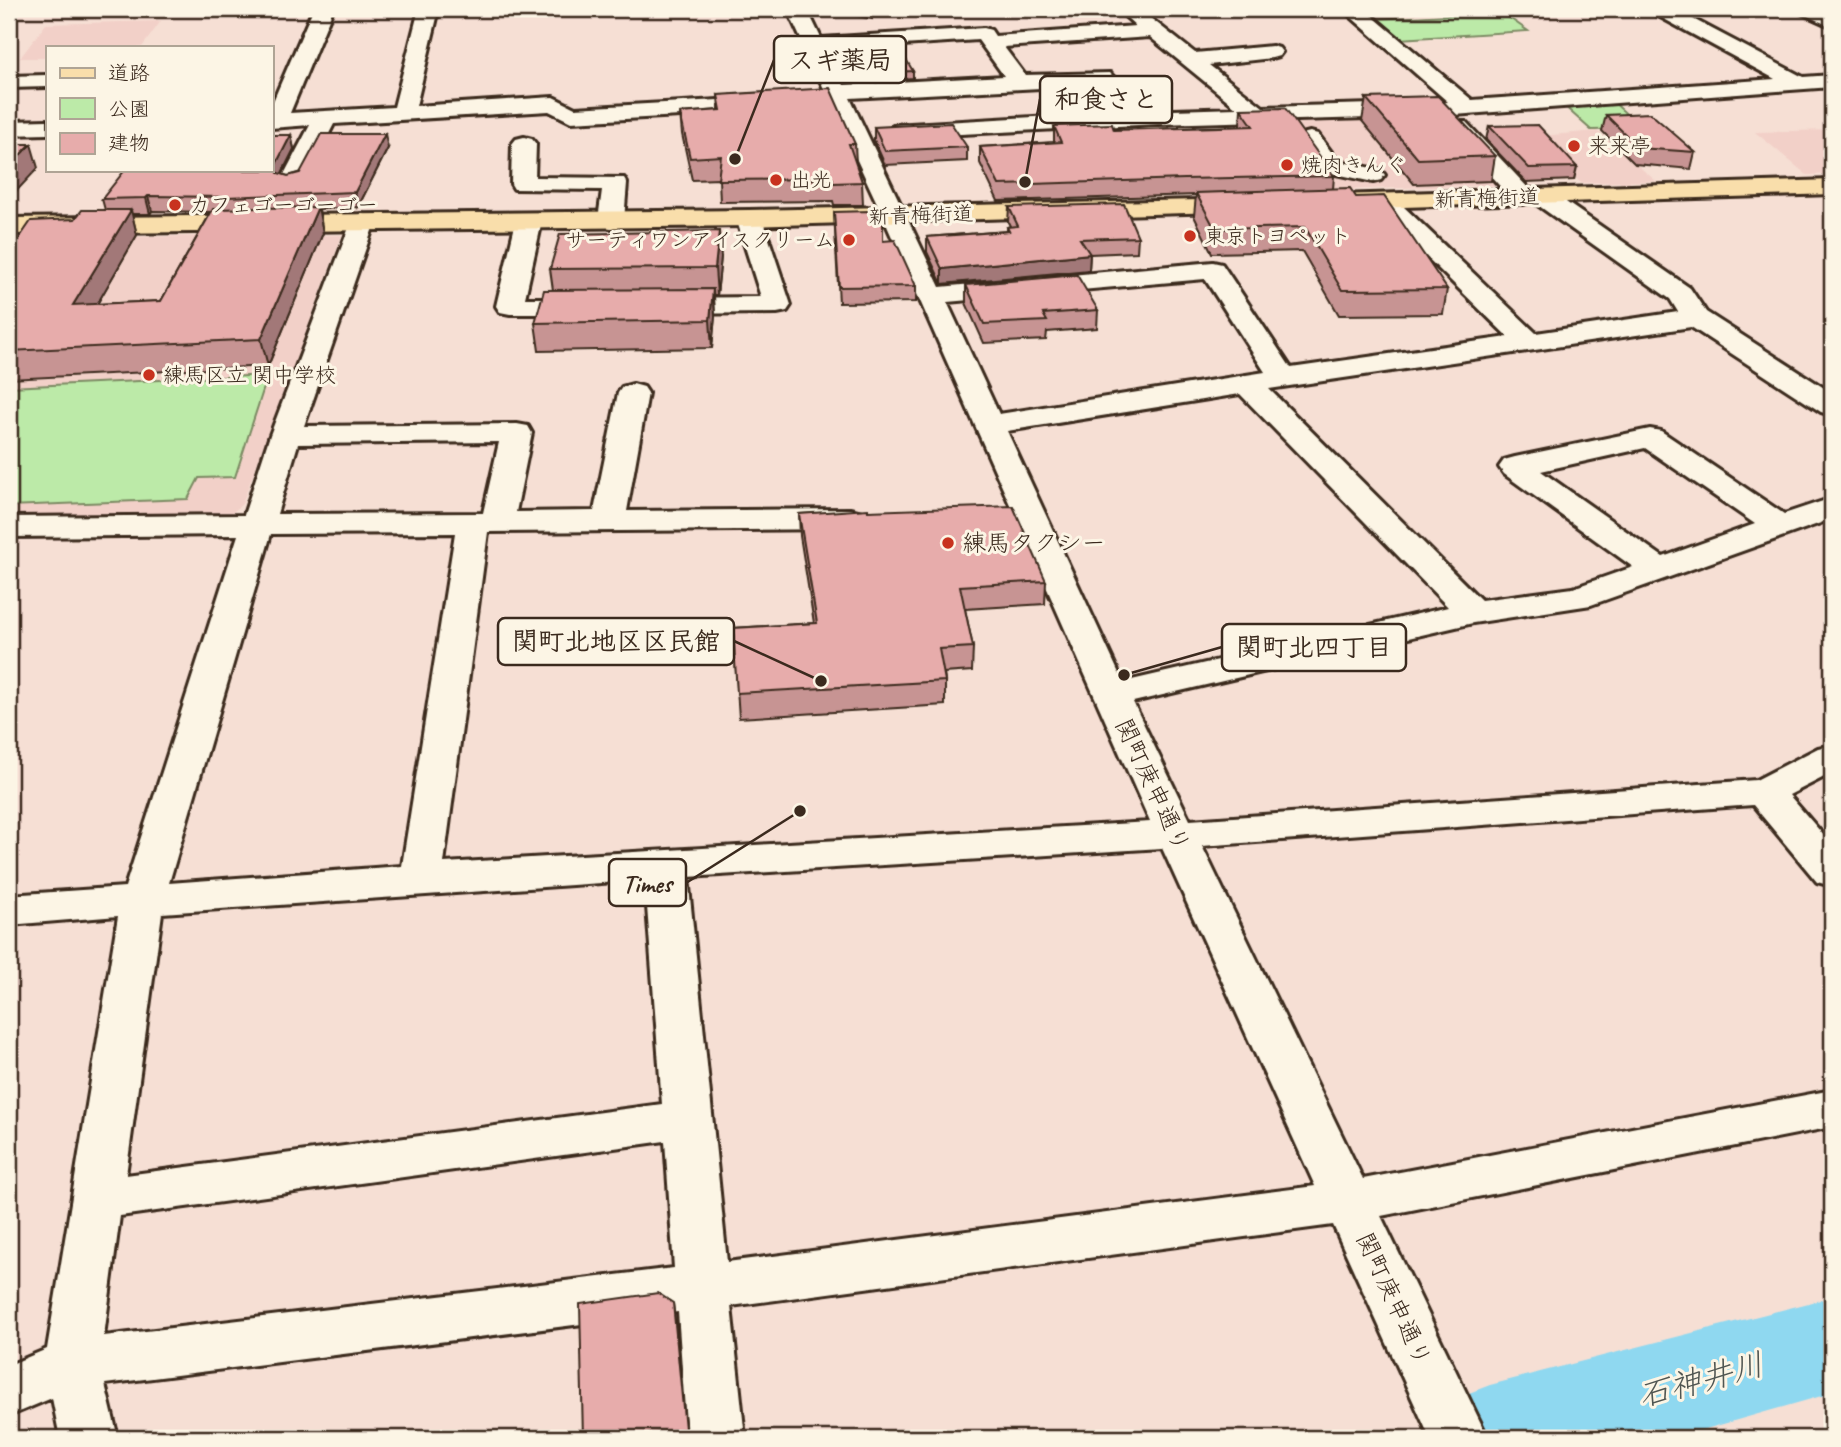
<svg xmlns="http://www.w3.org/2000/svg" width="1841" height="1447" font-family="Caveat,'Klee One',sans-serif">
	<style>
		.built { fill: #f2d0c8 }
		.green { fill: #bceaa8; stroke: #7c8a63; stroke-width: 2 }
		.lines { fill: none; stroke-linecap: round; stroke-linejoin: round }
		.river { fill: #8fd8f0; fill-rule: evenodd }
		.minor-casing { stroke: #3b2a1e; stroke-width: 6 }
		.major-casing { stroke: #3b2a1e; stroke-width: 6 }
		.minor { fill: #fcf5e5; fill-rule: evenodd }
		.major { fill: #f9deab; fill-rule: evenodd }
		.wall { fill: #c79493; stroke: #3b2a1e; stroke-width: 2; fill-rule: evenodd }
		.shaded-wall { fill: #a27878; stroke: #3b2a1e; stroke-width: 2 }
		.building { fill: #e7acab; stroke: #3b2a1e; stroke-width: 2 }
		.poi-dot { fill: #c8321e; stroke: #fcf5e5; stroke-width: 2.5 }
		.labels { text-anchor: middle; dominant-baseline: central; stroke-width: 6; stroke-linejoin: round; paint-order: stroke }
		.far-poi-label { font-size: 21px; fill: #3b2a1e; stroke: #fcf5e5; text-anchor: start }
		.far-street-label { font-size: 21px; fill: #3b2a1e; stroke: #fcf5e5 }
		.poi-label { font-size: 24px; fill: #3b2a1e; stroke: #fcf5e5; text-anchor: start }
		.street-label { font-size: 24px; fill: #3b2a1e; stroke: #fcf5e5 }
		.near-water-label { font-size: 32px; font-style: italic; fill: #505652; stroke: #fcf5e5 }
		.leader { fill: none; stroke: #3b2a1e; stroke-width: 2.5 }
		.callout-dot { fill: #3b2a1e; stroke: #fcf5e5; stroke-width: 2.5 }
		.callout { fill: #fcf5e5; stroke: #3b2a1e; stroke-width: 2.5 }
		.callout-label { font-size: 26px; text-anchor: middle; font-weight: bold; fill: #3b2a1e }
	</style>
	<rect width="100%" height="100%" fill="#f6dfd4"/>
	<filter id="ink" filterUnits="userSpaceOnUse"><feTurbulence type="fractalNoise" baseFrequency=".0143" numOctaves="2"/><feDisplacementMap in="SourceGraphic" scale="14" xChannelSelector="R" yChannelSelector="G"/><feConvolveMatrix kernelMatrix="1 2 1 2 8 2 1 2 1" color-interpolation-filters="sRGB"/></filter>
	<g filter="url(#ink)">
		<g class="built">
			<polygon points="161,21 142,47 47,47 47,58 20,58 46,24"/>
			<polygon points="1427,112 1501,182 1498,185 1272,192 1224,119"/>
			<polygon points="1832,130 1832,174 1807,175 1755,132"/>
			<polygon points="1597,131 1656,181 1581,183 1557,160 1517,138"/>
			<polygon points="342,235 242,504 230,515 9,518 9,246 13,238"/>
		</g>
		<g class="green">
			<polygon points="1501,12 1528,31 1399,39 1374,19"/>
			<polygon points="1611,100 1643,129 1591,130 1561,103"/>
			<polygon points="268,375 235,477 199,478 188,499 9,506 9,387"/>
		</g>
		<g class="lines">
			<polygon class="river" points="1832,1297 1832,1393 1674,1438 1431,1438 1448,1401 1490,1385"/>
			<defs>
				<g id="minor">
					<polygon points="313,9 333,9 290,113 394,107 419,9 439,9 416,106 553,97 575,108 772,97 780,99 783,104 780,109 772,111 571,122 549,111 334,124 304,182 301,187 292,189 283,187 280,182 310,125 271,128 271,106"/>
					<path d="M787,9H807L821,38L984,28L991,30L995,36L1136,26L1117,9H1139L1195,53L1272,46L1279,48L1282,52L1279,56L1272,58L1209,65L1263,107L1448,102L1342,9H1364L1472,100L1775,79L1653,13L1650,9H1674L1803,77L1832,75V87L1441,116L1158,124L901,137L893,135L890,130L893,125L1119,112L1096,85L850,98L940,287L1213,262L1222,264L1291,368L1508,337L1386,217L1376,201L1379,196L1388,194L1397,196L1404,207L1536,333L1678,312L1670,299L1532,201L1523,204L1514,202L1447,127L1450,122H1466L1532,192L1541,189L1550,191L1690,288L1706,312L1832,393V415L1821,412L1691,327L1269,389L1481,600L1573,588L1633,567L1504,474L1499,467L1504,460L1515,457L1650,429L1661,431L1784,514L1832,498V519L1591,605L1473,623L1133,702L1190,820L1756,780L1818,748L1832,745V773L1789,795L1832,845V886L1817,882L1753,805L1202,846L1363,1179L1832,1090V1127L1381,1216L1488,1438H1430L1333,1225L731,1306L745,1438H687L678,1312L105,1384L118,1438H60L52,1398L9,1416V1365L47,1349L118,916L9,925V895L125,887L238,535L9,537V517L244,515L270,435L353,217L362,214L371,217L375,222L304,426L517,424L528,426L532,433L516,512L594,511L618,393L622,387L633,384L644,387L648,393L627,511L850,509L862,512L867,519L862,526L850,529L488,532L444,863L1150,822L876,201ZM1150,37L1237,108L1142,111L1110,73L1025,75L1004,47ZM978,40L1004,76L844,85L827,50ZM1205,279L1265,372L999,414L947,302ZM1240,394L1448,607L1123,682L1007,431ZM499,442L483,513L277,514L298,444ZM1645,448L1755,524L1663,557L1541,471ZM455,533L402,866L169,883L271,534ZM1162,848L1315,1186L727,1262L688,877ZM645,880L662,1104L126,1175L162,913ZM665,1141L674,1268L104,1336L120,1216Z"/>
					<polygon points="1798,9 1823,9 1832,13 1832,27 1801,13"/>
					<polygon points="47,75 47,87 9,88 9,76"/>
					<polygon points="47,120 47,134 9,135 9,121"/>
					<polygon points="1310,132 1318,134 1338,161 1381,170 1385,175 1381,180 1373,182 1322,171 1298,139 1302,134"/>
					<polygon points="524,137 532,139 536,144 535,177 624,178 627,183 624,220 620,225 611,228 602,225 598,220 602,190 514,189 511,184 512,144 516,139"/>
					<polygon points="749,210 758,213 762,218 791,305 787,311 777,313 663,314 653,312 649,306 653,300 663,298 761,297 736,218 740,213"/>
					<polygon points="529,213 538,216 542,221 525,298 592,298 602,300 606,306 602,312 592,314 510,314 500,312 496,306 516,221 520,216"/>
				</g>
				<g id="major">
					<polygon points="1832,180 1832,194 1337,209 1328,207 1325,202 1328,197 1337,195"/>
					<polygon points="1245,199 1254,201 1257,206 1254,211 749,226 9,234 9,218 749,210"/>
				</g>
			</defs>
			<use href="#minor" class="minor-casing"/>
			<use href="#major" class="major-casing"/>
			<use href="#minor" class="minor"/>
			<use href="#major" class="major"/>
		</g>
		<g class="wall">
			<polygon points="828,9 872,9 872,19 829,10"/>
			<polygon points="870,64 913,71 913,78 875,81 870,72"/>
			<polygon points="718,95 855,144 856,163 862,182 863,205 834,205 833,201 720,202 719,179 692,180 682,134 680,113 719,110"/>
			<polygon points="1366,98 1495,156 1491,181 1414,184 1362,121"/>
			<polygon points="1241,109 1334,176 1333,189 1356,197 1447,289 1443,314 1339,315 1302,251 1212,253 1194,216 1196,195 998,201 980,163 980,147 1054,142 1054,126 1114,130 1241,126 1240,124"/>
			<polygon points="1606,115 1695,152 1691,169 1635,164 1602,131"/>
			<polygon points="1489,126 1577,167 1574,180 1526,182 1486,140"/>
			<polygon points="874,127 967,147 967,161 885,165 874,140"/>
			<path d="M291,135L294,149L281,174L288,176L388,148L358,207L319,209L323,233L268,366L9,379V253L75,219L105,210L102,199ZM152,211L211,212L161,301L97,304L137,235L132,214H150Z"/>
			<polygon points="1009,207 1138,237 1137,252 1090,254 1089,270 942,284 927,252 927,237 1007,231 1007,227 1010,226 1008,222"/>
			<polygon points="834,212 883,241 916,286 916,302 839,303"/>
			<polygon points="721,257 717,295 714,295 715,316 712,348 539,351 535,323 553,290 550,269"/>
			<polygon points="966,285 1098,310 1097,328 1047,332 1046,340 984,343 966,303"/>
			<polygon points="868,511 1046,581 1045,604 965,609 973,647 972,671 944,673 945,681 945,705 739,718 733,628 814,623 800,536 799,514"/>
			<polygon points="676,1327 686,1438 583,1438"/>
		</g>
		<g class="shaded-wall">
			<polygon points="385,134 388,148 358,207 355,192"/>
			<polygon points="291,135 294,149 278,181 275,166"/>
			<polygon points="31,144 38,168 9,199 9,166"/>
			<polygon points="148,196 152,211 150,214 146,198"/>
			<polygon points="318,207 323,233 268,366 261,339"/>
			<polygon points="131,210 137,235 81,332 73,305"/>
			<polygon points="719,231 721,257 717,295 715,268"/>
			<polygon points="1090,254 1089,270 942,284 942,269"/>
			<polygon points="713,289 715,316 712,348 710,320"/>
			<polygon points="673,1303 676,1327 686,1438"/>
		</g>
		<g class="building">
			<polygon points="907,61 913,71 875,73 870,64"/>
			<polygon points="830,88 855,144 849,144 862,182 833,183 833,179 718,180 721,156 690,158 680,113 721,110 718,95"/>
			<polygon points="1438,96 1495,156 1418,159 1366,98"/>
			<polygon points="1285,108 1334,176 1185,179 999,185 980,147 1061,142 1054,126 1112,124 1114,130 1253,126 1241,109"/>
			<polygon points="1650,113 1695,152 1639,148 1606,115"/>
			<polygon points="951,123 967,147 885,151 874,127"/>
			<polygon points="1538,125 1577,167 1529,168 1489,126"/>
			<polygon points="321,134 385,134 355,192 226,197 148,196 146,198 102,199 125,170 271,170 271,135 291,135 275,166 278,173 288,176 300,173"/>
			<polygon points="9,144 31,144 9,166"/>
			<polygon points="1350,188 1356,197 1384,196 1447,289 1342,290 1305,227 1215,229 1196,193"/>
			<polygon points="1124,204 1138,237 1080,239 1090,254 942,269 927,237 1009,231 1007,227 1018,226 1009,207"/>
			<polygon points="318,207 261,339 9,351 9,253 31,221 75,219 82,210 131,210 73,305 161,301 213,209"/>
			<polygon points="870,211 871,215 883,221 883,241 895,240 916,286 839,287 834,212"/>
			<polygon points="719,231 715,268 550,269 560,234"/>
			<polygon points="1077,275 1098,310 1043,314 1047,321 984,324 966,285"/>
			<polygon points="713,289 710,320 535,323 544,290"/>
			<polygon points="1013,506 1046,581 960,586 973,647 939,649 945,681 737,693 733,628 817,623 799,514 868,509 868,511"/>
			<polygon points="658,1293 673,1303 685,1429 618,1438 583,1438 580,1304"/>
		</g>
	</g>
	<g class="poi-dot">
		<circle cx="1574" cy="146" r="7"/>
		<circle cx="1287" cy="165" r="7"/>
		<circle cx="776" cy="180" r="7"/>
		<circle cx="175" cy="205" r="7"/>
		<circle cx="1190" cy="236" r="7"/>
		<circle cx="849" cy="240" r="7"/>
		<circle cx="149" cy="375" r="7"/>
		<circle cx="948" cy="543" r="7"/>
	</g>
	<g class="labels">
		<g class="far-poi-label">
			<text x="1588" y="146">来来亭</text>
			<text x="1301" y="165">焼肉きんぐ</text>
			<text x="790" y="180">出光</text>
			<text x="189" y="205">カフェゴーゴーゴー</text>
			<text x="1204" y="236">東京トヨペット</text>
			<text x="835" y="240" text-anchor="end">サーティワンアイスクリーム</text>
			<text x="163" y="375">練馬区立 関中学校</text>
		</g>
		<g class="far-street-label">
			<text transform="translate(1487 198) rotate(-2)">新青梅街道</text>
			<text transform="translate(921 215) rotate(-2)">新青梅街道</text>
		</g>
		<g class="poi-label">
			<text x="962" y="543">練馬タクシー</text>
		</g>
		<g class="street-label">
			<text transform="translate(1153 785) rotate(65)">関町庚申通り</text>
			<text transform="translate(1394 1299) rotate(65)">関町庚申通り</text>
		</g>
		<g class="near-water-label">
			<text transform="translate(1701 1380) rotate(-15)">石神井川</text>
		</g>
	</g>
	<path class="leader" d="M735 159L774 60M1025 182L1040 99M821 681L734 641M1124 675L1222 647M800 811L686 883"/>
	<g class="callout-dot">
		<circle cx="735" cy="159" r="7"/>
		<circle cx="1025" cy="182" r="7"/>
		<circle cx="821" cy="681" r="7"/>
		<circle cx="1124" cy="675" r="7"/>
		<circle cx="800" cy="811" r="7"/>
	</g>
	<g class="callout">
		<rect x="774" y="36" width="132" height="47" rx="7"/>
		<rect x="1040" y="76" width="132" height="47" rx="7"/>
		<rect x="498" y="618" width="236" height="47" rx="7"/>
		<rect x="1222" y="624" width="184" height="47" rx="7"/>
		<rect x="609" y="859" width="77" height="47" rx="7"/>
	</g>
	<g class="callout-label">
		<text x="840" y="69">スギ薬局</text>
		<text x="1106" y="108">和食さと</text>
		<text x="616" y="650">関町北地区区民館</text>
		<text x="1314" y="656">関町北四丁目</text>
		<text x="647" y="892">Times</text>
	</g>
	<rect width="1841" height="1447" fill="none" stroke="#fcf5e5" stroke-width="35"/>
	<rect x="18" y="18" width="1806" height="1412" fill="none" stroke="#3b2a1e" stroke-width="2.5" filter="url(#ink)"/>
	<rect x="46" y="46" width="228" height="126" fill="#fcf5e5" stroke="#afa495" stroke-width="2"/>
	<rect x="60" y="68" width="35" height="10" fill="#f9deab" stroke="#afa495" stroke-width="2"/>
	<text x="108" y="80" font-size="21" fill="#3b2a1e">道路</text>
	<rect x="60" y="98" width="35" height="21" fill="#bceaa8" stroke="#afa495" stroke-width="2"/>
	<text x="108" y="116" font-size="21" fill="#3b2a1e">公園</text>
	<rect x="60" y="133" width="35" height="21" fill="#e7acab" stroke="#afa495" stroke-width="2"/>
	<text x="108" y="150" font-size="21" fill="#3b2a1e">建物</text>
</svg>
